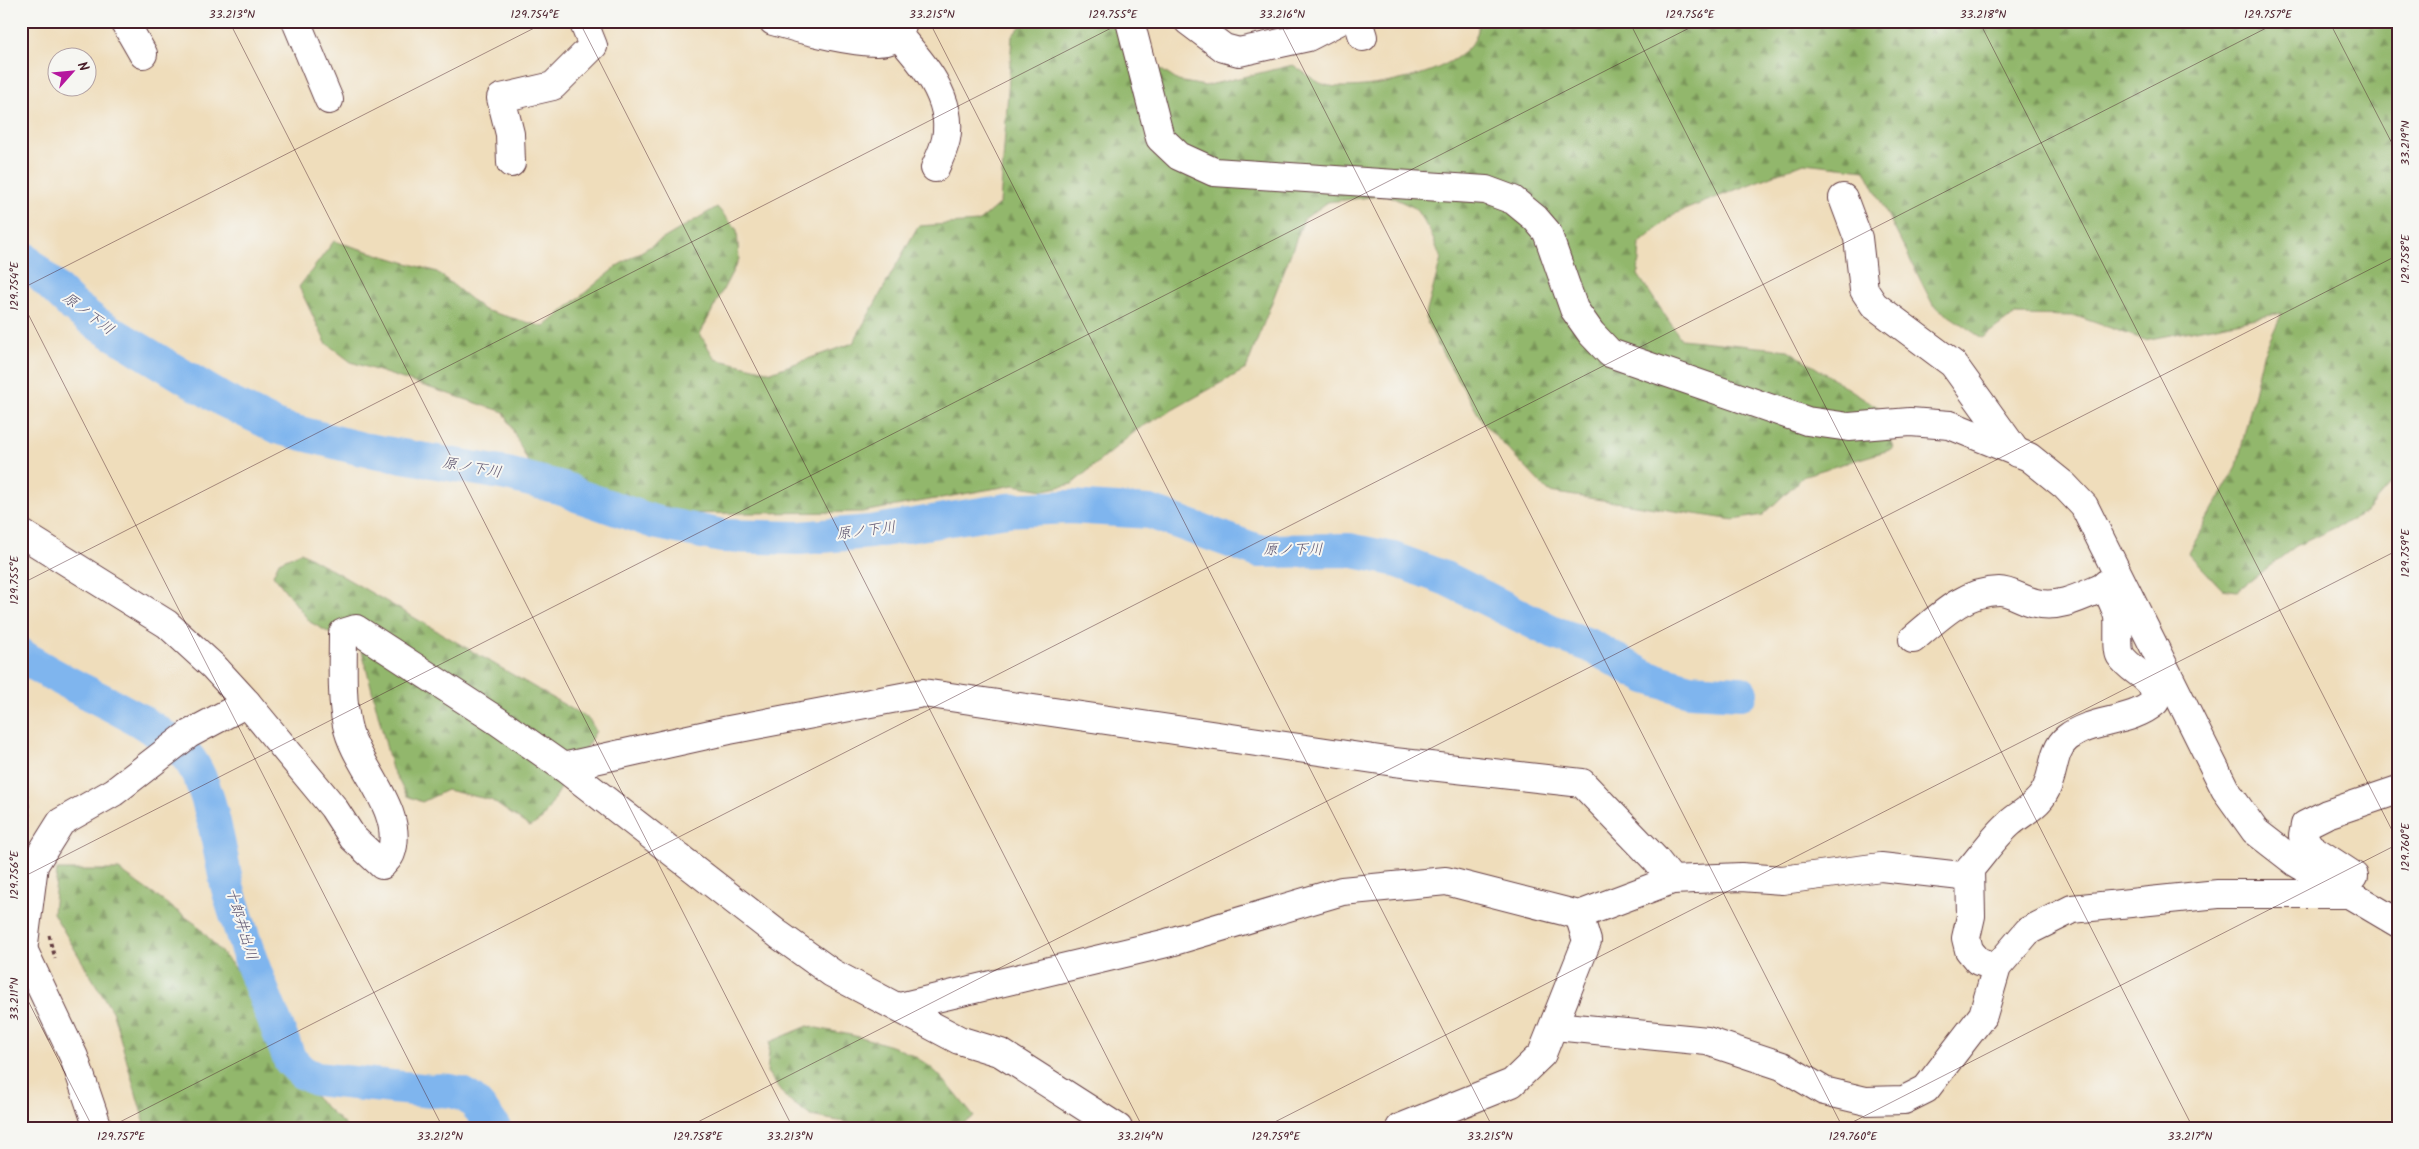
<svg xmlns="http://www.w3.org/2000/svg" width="2419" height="1149" font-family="Kalam,'Klee One',sans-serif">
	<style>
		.forest { fill: url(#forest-firs); stroke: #6e6b4c }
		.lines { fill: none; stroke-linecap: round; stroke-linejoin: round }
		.river { stroke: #7fb5ee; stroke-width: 34 }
		.minor-casing { stroke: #633c41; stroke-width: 30 }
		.path { stroke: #633c41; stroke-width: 3; stroke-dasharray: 4 4; stroke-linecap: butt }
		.minor { stroke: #fff; stroke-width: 28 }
		.ticks { fill: none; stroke: #4a1f2b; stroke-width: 1; stroke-opacity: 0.45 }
		.labels { text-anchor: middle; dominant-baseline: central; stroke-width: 4; stroke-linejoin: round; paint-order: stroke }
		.water-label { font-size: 15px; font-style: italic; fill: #5d546f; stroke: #f6f6f2 }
		.neatline { fill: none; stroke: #4a1f2b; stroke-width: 2 }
		.ticks-label { font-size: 12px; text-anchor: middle; fill: #4a1f2b }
	</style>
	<defs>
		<pattern id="forest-firs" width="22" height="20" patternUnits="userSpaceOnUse" patternTransform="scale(1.25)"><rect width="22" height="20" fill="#92b76c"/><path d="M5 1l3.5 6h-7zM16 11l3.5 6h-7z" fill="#799459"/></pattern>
	</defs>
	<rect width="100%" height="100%" fill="#f6f6f2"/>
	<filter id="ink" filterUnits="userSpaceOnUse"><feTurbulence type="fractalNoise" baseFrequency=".02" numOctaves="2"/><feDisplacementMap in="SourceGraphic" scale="10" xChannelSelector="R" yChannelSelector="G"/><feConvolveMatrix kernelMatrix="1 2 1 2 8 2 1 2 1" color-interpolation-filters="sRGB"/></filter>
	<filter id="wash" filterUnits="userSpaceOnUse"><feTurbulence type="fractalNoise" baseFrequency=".0096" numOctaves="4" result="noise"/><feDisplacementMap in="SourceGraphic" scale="20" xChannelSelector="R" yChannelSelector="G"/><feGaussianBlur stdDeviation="1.12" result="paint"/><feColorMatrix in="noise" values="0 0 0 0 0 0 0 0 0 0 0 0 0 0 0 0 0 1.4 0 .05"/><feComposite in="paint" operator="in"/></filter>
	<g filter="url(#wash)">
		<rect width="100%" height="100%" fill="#efddbb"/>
		<g class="forest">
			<path d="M1025,21H1109L1130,49L1178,81L1205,86L1293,65C1303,71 1318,85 1330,86C1366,92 1485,71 1478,21H2398V475L2364,514L2296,546L2237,591L2222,589L2188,553L2237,466L2263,355L2282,313L2145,340L2076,316L2013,315L1982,338L1933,305L1865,170L1804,163L1674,214L1640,243L1638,275L1681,339L1788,350L1881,409L1893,449L1805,475L1763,515L1734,520L1549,492L1484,424L1439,347L1425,318L1441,259L1431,233L1415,208L1387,195L1328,202L1304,219L1246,369L1138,429L1072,484L1044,490L1014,485L862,512L633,514L529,464L504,412L351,362L326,343L299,287L334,241L437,272L484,310L544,327L617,266L717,207L737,230L739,259L700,334L715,359L771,372L853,343L918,226L978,222L1000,203L1012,36Z"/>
			<polygon points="301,552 589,719 596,731 542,819 530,827 491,800 447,790 422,802 407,796 392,769 362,651 310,622 273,575 279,562"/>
			<polygon points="57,870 119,870 197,925 237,970 316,1098 348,1128 146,1128 113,1013 53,913"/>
			<path d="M808,1026C850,1036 904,1041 937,1073C950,1086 962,1102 974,1117L954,1128H876L811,1116L786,1098L767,1072L770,1042Z"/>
		</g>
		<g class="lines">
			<g class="river">
				<polyline points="21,256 71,304 96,323 223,400 280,428 362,449 507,474 566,489 579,496 654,522 722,536 800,538 870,532 1007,510 1070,507 1150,512 1258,551 1349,550 1393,559 1447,579 1555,633 1589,645 1646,677 1689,690 1741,693"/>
				<path d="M21,655C70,690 142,712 184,753C210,779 219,849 227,885C232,904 239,924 245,943C258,983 275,1021 290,1060L302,1072L316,1079L431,1091C464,1086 477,1102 494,1128"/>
			</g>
		</g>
	</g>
	<g filter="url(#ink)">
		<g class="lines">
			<defs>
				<g id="minor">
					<polyline points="124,21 143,54"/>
					<polyline points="296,21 329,100"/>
					<path d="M773,21C799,29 862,46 887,41C895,39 902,29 903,21"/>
					<polyline points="1130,21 1160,138 1179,156 1214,172 1486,190 1513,200 1535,218 1547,232 1574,309 1591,333 1610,353 1807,421 1849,427 1910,422 1950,425 2029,457 2065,486 2084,506 2225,789 2255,831 2295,862 2398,923"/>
					<polyline points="1188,21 1224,48 1239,52 1308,37 1339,21"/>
					<polyline points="1358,21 1363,37"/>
					<path d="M897,34C922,62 954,98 946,139C944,149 939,159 935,168"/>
					<polyline points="511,163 510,134 501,98 553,86 593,46 583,21"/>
					<polyline points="1843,198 1858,238 1864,290 1874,305 1953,364 2017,453"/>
					<path d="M21,533L167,624L214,667L247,703L333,807L353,838L382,865C385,861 390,857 391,853C406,811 355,765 347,725C341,699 343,660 343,633L356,629L499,722L563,767L779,935L832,973L959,1040L1001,1053L1118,1128"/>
					<path d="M1913,639C1938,618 1964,591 1999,591C2011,591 2024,601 2036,603C2060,609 2084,595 2106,586"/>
					<polyline points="563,767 729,730 923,693 1394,762 1582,783 1656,860 1672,880"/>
					<polyline points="2354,876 2310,847 2303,836 2305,825 2327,814 2398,790"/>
					<polyline points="21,945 74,1057 98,1128"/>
					<polyline points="23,951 34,865 61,822 114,792 189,734 247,703"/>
					<path d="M1997,967L1978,961L1969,950L1966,938L1971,916L1970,869C1983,854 1995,836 2010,823C2021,813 2036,807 2044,793C2055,776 2051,751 2067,738C2092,718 2130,724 2155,702C2157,676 2133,675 2120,655C2117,650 2119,626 2118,617C2116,606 2108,595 2106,584"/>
					<polyline points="899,1007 1167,943 1342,891 1446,881 1579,915 1672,880 1741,877 1782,880 1881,867 1970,877"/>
					<polyline points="1555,1026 1707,1041 1782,1066 1824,1091 1866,1101 1904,1100 1926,1089 1983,1015 1997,967 2028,931 2072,909 2218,894 2348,894"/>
					<polyline points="1400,1128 1512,1083 1542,1054 1587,941 1579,915"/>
				</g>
			</defs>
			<use href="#minor" class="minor-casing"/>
			<g class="path">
				<polyline points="21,732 30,828"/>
				<polyline points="49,935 55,959"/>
			</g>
			<use href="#minor" class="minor"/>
		</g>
	</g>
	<path class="ticks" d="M229,21L793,1128M579,21L1143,1128M929,21L1493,1128M1279,21L1843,1128M1629,21L2193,1128M1979,21L2398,842M2329,21L2398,155M21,289L548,21M21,300L443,1128M21,584L1125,21M21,878L1703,21M21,987L93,1128M108,1128L2280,21M686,1128L2398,255M1263,1128L2398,550M1841,1128L2398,844"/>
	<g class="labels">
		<g class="water-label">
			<text transform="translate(88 314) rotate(37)">原ノ下川</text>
			<text transform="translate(472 468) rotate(10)">原ノ下川</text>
			<text transform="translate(866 531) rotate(-7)">原ノ下川</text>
			<text x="1293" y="550">原ノ下川</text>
			<text transform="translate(241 924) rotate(73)">十郎井出川</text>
		</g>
	</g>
	<rect width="2419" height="1149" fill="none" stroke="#f6f6f2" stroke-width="55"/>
	<g transform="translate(72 72) rotate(63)"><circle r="24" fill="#f6f6f2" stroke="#b1a0a2"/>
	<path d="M0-4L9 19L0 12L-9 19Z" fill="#b5179e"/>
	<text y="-8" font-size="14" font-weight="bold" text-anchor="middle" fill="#4a1f2b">N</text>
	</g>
	<rect x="28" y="28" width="2364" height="1094" class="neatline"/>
	<g class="ticks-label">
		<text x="232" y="18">33.213°N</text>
		<text x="535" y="18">129.754°E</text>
		<text x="932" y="18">33.215°N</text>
		<text x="1113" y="18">129.755°E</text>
		<text x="1282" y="18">33.216°N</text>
		<text x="1690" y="18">129.756°E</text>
		<text x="1983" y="18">33.218°N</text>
		<text x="2268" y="18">129.757°E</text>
		<text transform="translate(2405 143) rotate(-90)" y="4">33.219°N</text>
		<text transform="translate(2405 259) rotate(-90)" y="4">129.758°E</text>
		<text transform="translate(14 286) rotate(-90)" y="4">129.754°E</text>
		<text transform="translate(2405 553) rotate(-90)" y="4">129.759°E</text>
		<text transform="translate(14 580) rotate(-90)" y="4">129.755°E</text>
		<text transform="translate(2405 847) rotate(-90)" y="4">129.760°E</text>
		<text transform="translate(14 875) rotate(-90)" y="4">129.756°E</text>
		<text transform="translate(14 999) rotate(-90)" y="4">33.211°N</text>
		<text x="121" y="1140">129.757°E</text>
		<text x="440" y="1140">33.212°N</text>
		<text x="698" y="1140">129.758°E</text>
		<text x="790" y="1140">33.213°N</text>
		<text x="1140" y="1140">33.214°N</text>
		<text x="1276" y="1140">129.759°E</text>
		<text x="1490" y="1140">33.215°N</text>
		<text x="1853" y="1140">129.760°E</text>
		<text x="2190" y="1140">33.217°N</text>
	</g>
</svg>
